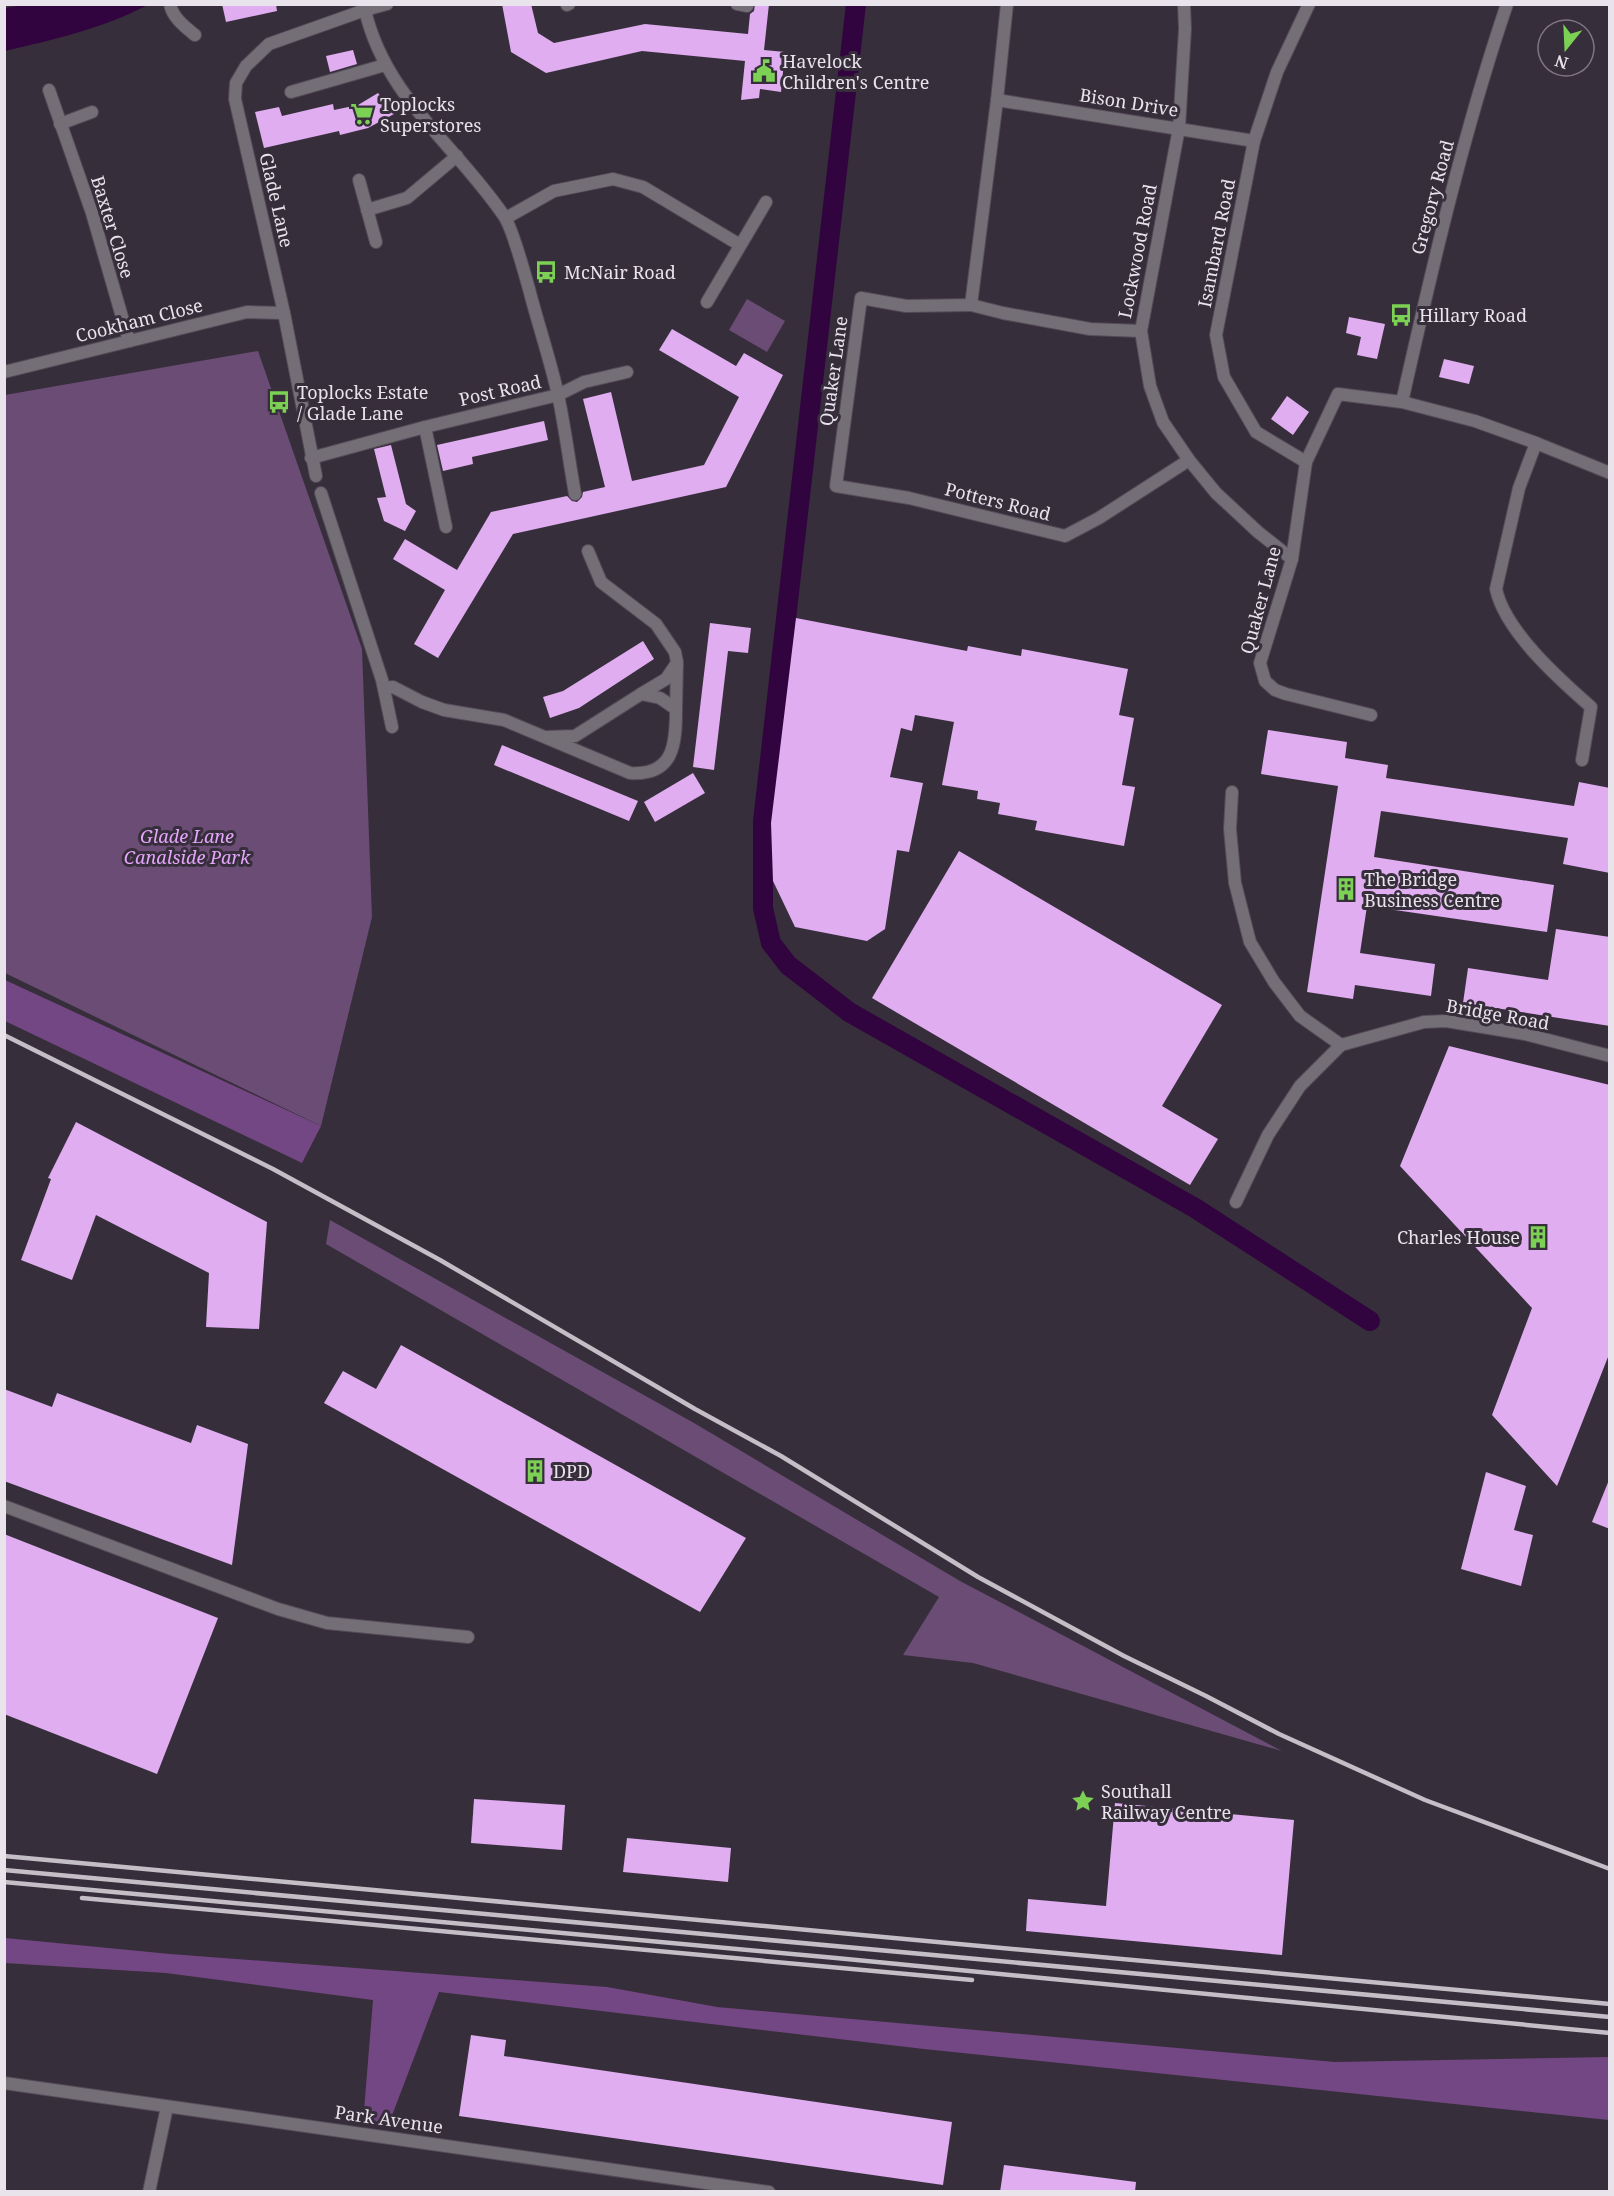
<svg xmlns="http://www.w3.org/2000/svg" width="1614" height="2196" viewBox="0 0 1614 2196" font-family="'Noto Serif',serif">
	<rect width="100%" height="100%" fill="#372e3b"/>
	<g fill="#6a4c75">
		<polygon points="747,299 785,321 767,352 729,330"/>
		<polygon points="258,351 362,649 372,917 321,1126 5,973 5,395"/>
		<polygon points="330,1220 694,1423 960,1581 1282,1751 973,1663 903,1655 939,1597 326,1244"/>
	</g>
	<g fill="#734783">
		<polygon points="5,980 321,1126 302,1163 5,1021"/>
		<polygon points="5,1938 170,1954 607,1987 717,2007 1335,2062 1609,2057 1609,2120 924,2049 439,1992 388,2126 363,2123 373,2000 166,1973 5,1963"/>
	</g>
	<path fill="#32043f" d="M23,5V4L148,5C100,29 57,39 5,51V8Z"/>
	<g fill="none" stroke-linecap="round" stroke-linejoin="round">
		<polyline stroke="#32043f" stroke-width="20" points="856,4 763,821 763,908 771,943 788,965 849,1012 1195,1208 1370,1321"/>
	</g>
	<g fill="#dfadf0">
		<polygon points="222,4 276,4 277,11 226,22"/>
		<polygon points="502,4 531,4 538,33 554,43 645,24 748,34 750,14 754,11 755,4 769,4 764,50 785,52 781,92 760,89 759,98 741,100 745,61 642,51 546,73 511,52"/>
		<polygon points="353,50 357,64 330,72 326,56"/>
		<polygon points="378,93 394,114 368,128 340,135 339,131 264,148 255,112 279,107 282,116 333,104 334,110 358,105"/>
		<polygon points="1349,317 1385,324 1377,359 1357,355 1361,337 1346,333"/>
		<polygon points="672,329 736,366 744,353 783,375 726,487 513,534 438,658 414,644 445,590 393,559 405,539 457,570 491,512 567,496 572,501 577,502 582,497 583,492 605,487 583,399 611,392 632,481 704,465 739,397 659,350"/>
		<polygon points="1444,359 1474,366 1469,384 1439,377"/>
		<polygon points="1287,396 1309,412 1293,435 1271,419"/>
		<polygon points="544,421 548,440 472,457 473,464 443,471 437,445"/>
		<polygon points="391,445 406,504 416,511 405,531 384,521 377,498 386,497 374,449"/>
		<polygon points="796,618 967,651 968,646 1021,656 1022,649 1128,669 1119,715 1134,718 1122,785 1135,787 1124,846 1035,830 1037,821 998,814 1000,803 977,799 978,791 942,785 954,722 915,715 912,731 901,728 890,777 923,783 909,852 897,850 885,929 867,941 795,927 773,881 771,823"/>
		<polygon points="710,623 751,628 748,653 728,651 714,770 693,767"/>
		<polygon points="643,641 654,659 579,708 550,718 543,697 563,691"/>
		<polygon points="1268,730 1347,742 1345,758 1388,765 1386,778 1574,806 1579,782 1610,788 1610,873 1563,864 1568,838 1381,811 1374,857 1554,885 1547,932 1367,906 1360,953 1435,964 1431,996 1355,985 1353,999 1307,992 1338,786 1261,774"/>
		<polygon points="502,745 638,801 629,821 494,765"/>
		<polygon points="693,773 705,793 655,822 644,802"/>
		<polygon points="959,851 1222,1005 1162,1106 1218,1139 1190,1185 872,998"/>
		<polygon points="1556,929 1610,937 1610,1026 1463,1003 1468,968 1548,980"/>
		<polygon points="1449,1046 1610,1085 1610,1352 1557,1486 1492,1415 1532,1308 1400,1166"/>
		<polygon points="76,1122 267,1222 259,1329 206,1327 209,1273 96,1215 72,1280 21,1260 51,1179 48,1178"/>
		<polygon points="401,1345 746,1538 700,1612 324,1403 343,1371 376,1389"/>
		<polygon points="4,1389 52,1407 57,1393 191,1443 197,1425 248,1444 232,1565 4,1481"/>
		<polygon points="1486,1472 1526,1486 1514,1530 1533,1535 1521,1586 1461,1569"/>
		<polygon points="1609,1480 1610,1480 1610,1529 1592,1522"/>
		<polygon points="4,1534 218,1618 157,1774 4,1714"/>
		<polygon points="474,1799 565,1805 562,1850 471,1843"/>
		<polygon points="1115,1803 1294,1820 1282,1955 1026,1931 1028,1899 1106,1906"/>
		<polygon points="627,1838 731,1848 728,1882 623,1872"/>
		<polygon points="471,2035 506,2040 504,2056 952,2122 943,2185 459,2116"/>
		<polygon points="1004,2165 1136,2182 1135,2192 1000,2192"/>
	</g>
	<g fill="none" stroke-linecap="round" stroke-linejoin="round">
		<g stroke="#534b57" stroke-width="14">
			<path id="pedestrian" d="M170,4C172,17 185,27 195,35"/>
		</g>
		<g stroke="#534b57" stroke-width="14">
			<g id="minor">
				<polyline points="737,4 747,6"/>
				<polyline points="1007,4 997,100 971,305 1003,313 1090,329 1141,331"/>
				<polyline points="1184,4 1185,29 1179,128 1141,331 1150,386 1163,422 1189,460 1216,493 1258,532 1292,559"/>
				<polyline points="567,5 569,4"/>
				<path d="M365,10C385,97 456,145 504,216C513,229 524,272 529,289C538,324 550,359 558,395C565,427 569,461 575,494"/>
				<polyline points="49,90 92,213 129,341"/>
				<polyline points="291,92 385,65"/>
				<polyline points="997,100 1254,141"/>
				<polyline points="60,124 92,112"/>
				<polyline points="359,180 376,242"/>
				<polyline points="367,210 407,198 457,156"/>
				<polyline points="506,218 554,191 613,179 643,187 740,245"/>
				<polyline points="707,302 766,202"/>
				<polyline points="971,305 906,306 861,298 836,486 909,498 1065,536 1099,518 1189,460"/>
				<polyline points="4,372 247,312 284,313"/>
				<path d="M1402,402C1432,268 1463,134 1507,4"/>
				<polyline points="425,427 446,527"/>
				<path d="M1536,443L1519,488L1496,589C1505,631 1559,679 1591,707L1582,760"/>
				<polyline points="311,458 425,427 558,395 584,382 627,372"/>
				<polyline points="1306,462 1256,432 1224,377 1216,335 1254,141 1277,72 1309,4"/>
				<polyline points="316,476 284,313 235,99 236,83 246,66 269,44 365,10 387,4"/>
				<polyline points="321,493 382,680 392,727"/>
				<polyline points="588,551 601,582 656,624 675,652 677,662 676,709"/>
				<path d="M385,688L393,687L422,702L444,710L504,720L630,773C674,776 676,744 676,709L660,698L641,694L575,736L546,737"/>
				<polyline points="641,694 666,679 677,663"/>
				<polyline points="1371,715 1286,694 1275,690 1265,681 1260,663 1292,559 1306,462 1338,394 1402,402 1475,421 1536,443 1610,473"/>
				<polyline points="1232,792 1230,829 1235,883 1250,942 1274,982 1300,1016 1341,1045"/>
				<polyline points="1236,1202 1268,1135 1300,1086 1341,1045 1424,1022 1446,1021 1525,1034 1610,1056"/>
				<polyline points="4,1506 278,1609 327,1623 468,1637"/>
				<polyline points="149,2192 167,2107"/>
			</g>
		</g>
		<g stroke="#534b57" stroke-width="14">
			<polyline id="tertiary" points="4,2083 769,2192"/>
		</g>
		<use href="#pedestrian" stroke="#746f76" stroke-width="12"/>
		<use href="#minor" stroke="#746f76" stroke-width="12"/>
		<use href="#tertiary" stroke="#746f76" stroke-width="12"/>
		<g stroke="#c4bec7" stroke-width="4.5">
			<polyline points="4,1035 273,1169 440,1260 695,1409 781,1456 978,1577 1124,1656 1206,1696 1279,1734 1425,1800 1610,1869"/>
			<polyline points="4,1856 1610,2004"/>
			<polyline points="4,1870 1610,2017"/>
			<polyline points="4,1882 836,1958 1610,2033"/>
			<polyline points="82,1898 972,1980"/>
		</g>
	</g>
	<defs>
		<g id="civic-bare" transform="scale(1.8)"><path d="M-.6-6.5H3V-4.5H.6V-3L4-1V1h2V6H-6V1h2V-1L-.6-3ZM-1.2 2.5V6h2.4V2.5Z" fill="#7cd155" stroke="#372e3b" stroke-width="2.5" paint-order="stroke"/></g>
		<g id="supermarket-bare" transform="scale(1.8)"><path d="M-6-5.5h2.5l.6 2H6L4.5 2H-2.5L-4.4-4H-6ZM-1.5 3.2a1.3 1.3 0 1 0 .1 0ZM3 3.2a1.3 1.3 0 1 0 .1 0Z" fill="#7cd155" stroke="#372e3b" stroke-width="2.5" paint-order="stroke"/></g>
		<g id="bus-bare" transform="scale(1.8)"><path d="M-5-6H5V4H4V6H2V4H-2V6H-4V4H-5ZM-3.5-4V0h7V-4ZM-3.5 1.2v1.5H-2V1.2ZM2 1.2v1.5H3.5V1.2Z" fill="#7cd155" stroke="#372e3b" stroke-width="2.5" paint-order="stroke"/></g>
		<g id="building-bare" transform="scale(1.8)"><path d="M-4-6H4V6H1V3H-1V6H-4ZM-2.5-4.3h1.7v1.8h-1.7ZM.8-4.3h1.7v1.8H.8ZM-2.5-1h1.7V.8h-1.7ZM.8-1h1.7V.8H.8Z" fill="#7cd155" stroke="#372e3b" stroke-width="2.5" paint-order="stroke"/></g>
		<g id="sight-bare" transform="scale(1.8)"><path d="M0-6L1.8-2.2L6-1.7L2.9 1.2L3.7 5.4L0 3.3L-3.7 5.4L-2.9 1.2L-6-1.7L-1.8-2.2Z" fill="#7cd155" stroke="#372e3b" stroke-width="2.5" paint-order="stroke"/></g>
	</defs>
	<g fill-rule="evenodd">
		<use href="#civic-bare" x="764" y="71"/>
		<use href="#supermarket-bare" x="362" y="114"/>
		<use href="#bus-bare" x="546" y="272"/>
		<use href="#bus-bare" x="1401" y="315"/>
		<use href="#bus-bare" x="279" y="402"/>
		<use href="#building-bare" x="1346" y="889"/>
		<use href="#building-bare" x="1538" y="1237"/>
		<use href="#building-bare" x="535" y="1471"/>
		<use href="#sight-bare" x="1083" y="1801"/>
	</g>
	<g text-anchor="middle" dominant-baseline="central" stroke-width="6" stroke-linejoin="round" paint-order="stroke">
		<g font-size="18" fill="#e9e3eb" stroke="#372e3b" text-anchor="start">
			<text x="782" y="61">Havelock<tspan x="782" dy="21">Children's Centre</tspan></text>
			<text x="380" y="104">Toplocks<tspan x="380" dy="21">Superstores</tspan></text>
			<text x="564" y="272">McNair Road</text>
			<text x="1419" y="315">Hillary Road</text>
			<text x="297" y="392">Toplocks Estate<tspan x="297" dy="21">/ Glade Lane</tspan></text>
			<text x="1364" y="879">The Bridge<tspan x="1364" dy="21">Business Centre</tspan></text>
			<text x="1520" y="1237" text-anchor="end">Charles House</text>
			<text x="553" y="1471">DPD</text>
			<text x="1101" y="1791">Southall<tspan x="1101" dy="21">Railway Centre</tspan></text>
		</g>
		<g font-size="18" fill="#e9e3eb" stroke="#372e3b">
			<text transform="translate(1129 102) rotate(9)">Bison Drive</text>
			<text transform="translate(1432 197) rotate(-75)">Gregory Road</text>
			<text transform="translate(277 200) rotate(77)">Glade Lane</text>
			<text transform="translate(113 227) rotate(73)">Baxter Close</text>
			<text transform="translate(1216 243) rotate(-79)">Isambard Road</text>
			<text transform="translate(1137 251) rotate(-79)">Lockwood Road</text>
			<text transform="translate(139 320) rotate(-14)">Cookham Close</text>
			<text transform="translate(833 371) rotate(-82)">Quaker Lane</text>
			<text transform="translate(500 390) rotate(-13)">Post Road</text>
			<text transform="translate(998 501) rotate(14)">Potters Road</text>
			<text transform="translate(1260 600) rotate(-75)">Quaker Lane</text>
			<text transform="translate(1498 1014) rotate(10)">Bridge Road</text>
			<text transform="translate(389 2119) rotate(8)">Park Avenue</text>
		</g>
		<g font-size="18" font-style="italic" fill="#e5a5fc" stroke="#372e3b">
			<text x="187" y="836">Glade Lane<tspan x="187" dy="21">Canalside Park</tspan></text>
		</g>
	</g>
	<rect width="1614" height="2196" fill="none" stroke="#e9e3eb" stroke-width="12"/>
	<g transform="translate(1566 48) rotate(198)"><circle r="28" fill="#372e3b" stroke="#7e7681" stroke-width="1.5"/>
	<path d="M0-4.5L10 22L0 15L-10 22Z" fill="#7cd155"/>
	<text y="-9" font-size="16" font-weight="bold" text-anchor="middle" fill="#e9e3eb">N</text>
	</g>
</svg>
